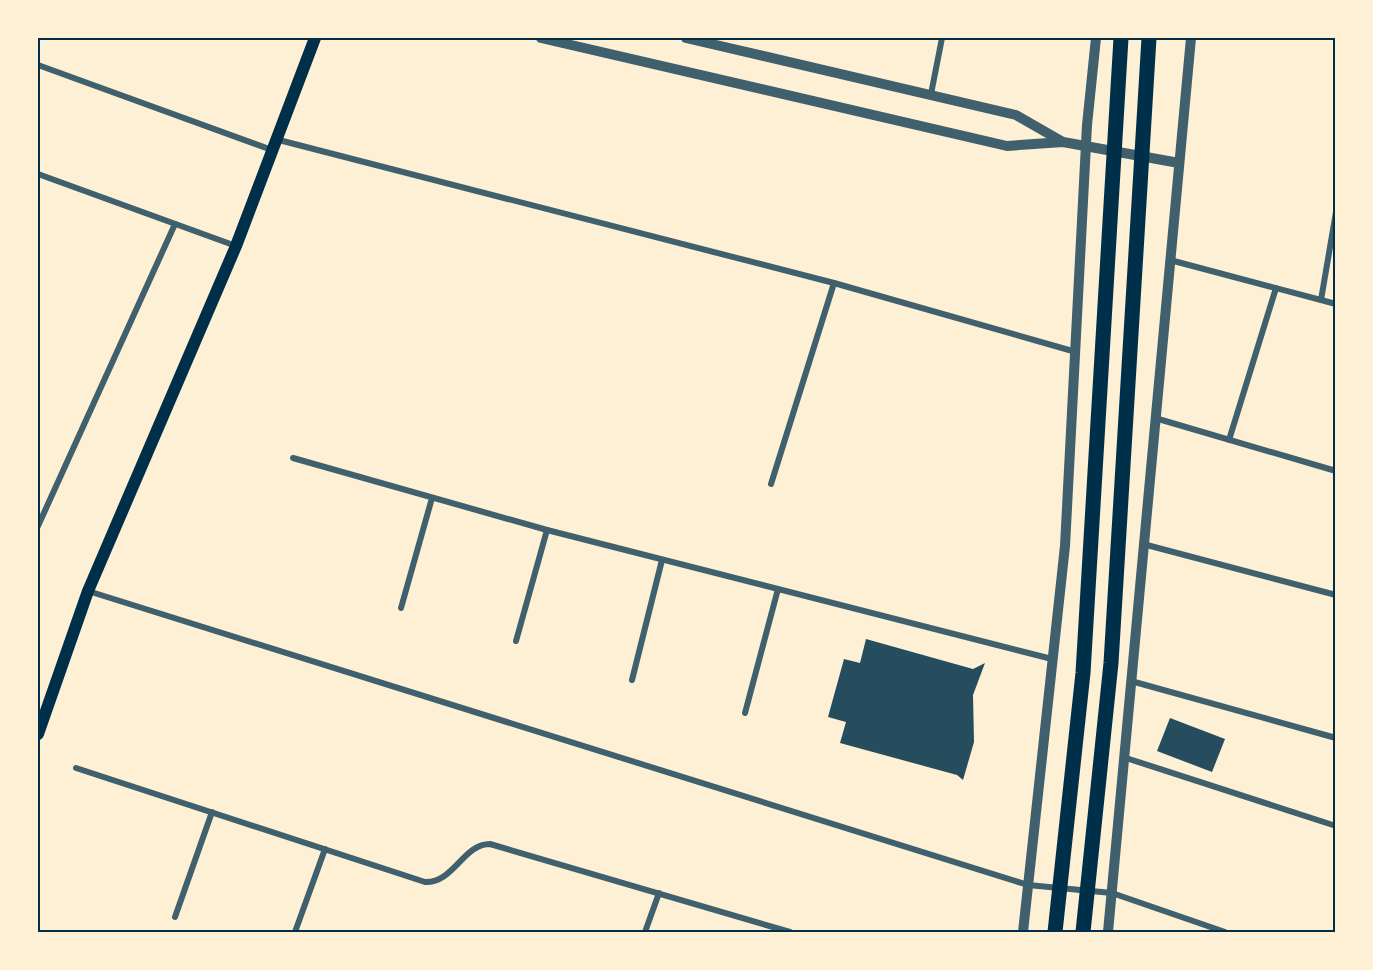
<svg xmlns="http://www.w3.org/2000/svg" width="1373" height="970" viewBox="0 0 1373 970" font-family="Rubik,sans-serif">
	<rect width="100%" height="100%" fill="#fdf0d5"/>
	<g fill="#264d5e">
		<polygon points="866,639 973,669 985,663 973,695 974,742 963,780 957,775 840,743 846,722 828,717 844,659 860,663"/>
		<polygon points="1170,718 1225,739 1212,772 1157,751"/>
	</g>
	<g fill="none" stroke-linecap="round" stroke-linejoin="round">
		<g stroke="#3f606c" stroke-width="6">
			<polyline points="38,65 272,150"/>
			<polyline points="931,94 942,38"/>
			<polyline points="275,139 834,283 1076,352"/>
			<polyline points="38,174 236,246"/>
			<polyline points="1170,260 1336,304"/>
			<polyline points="1321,300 1336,212"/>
			<polyline points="1155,418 1336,471"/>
			<polyline points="1229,440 1276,288"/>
			<polyline points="293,458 547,530 1052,659"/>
			<polyline points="771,484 834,283"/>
			<polyline points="38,526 175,224"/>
			<polyline points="1143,544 1336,595"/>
			<polyline points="88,591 1028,885 1112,893 1225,932"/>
			<polyline points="401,608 432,498"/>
			<polyline points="516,641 547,530"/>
			<polyline points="632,680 662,560"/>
			<polyline points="1131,681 1336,738"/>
			<polyline points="745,713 778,589"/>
			<polyline points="1123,757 1336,826"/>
			<path d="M76,768L425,882C454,883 463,844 490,844L790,932"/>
			<polyline points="175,917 212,812"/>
			<polyline points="295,932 325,849"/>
			<polyline points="645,932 659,893"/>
		</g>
		<g stroke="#3f606c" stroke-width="10">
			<polyline points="541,38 1007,146 1063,142 1179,163"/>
			<polyline points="686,38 1016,115 1063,142"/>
			<polyline points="1023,932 1065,546 1087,125 1096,38"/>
			<polyline points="1108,932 1191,38"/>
		</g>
		<polyline stroke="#003049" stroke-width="12" points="38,734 88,591 236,246 315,38"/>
		<g stroke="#003049" stroke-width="15">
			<polyline points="1055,932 1083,673 1121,38"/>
			<polyline points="1083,932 1111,663 1149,38"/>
		</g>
	</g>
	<rect width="1373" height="970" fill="none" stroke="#fdf0d5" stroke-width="78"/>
	<rect x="39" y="39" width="1295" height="892" fill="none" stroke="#003049" stroke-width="2"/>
</svg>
